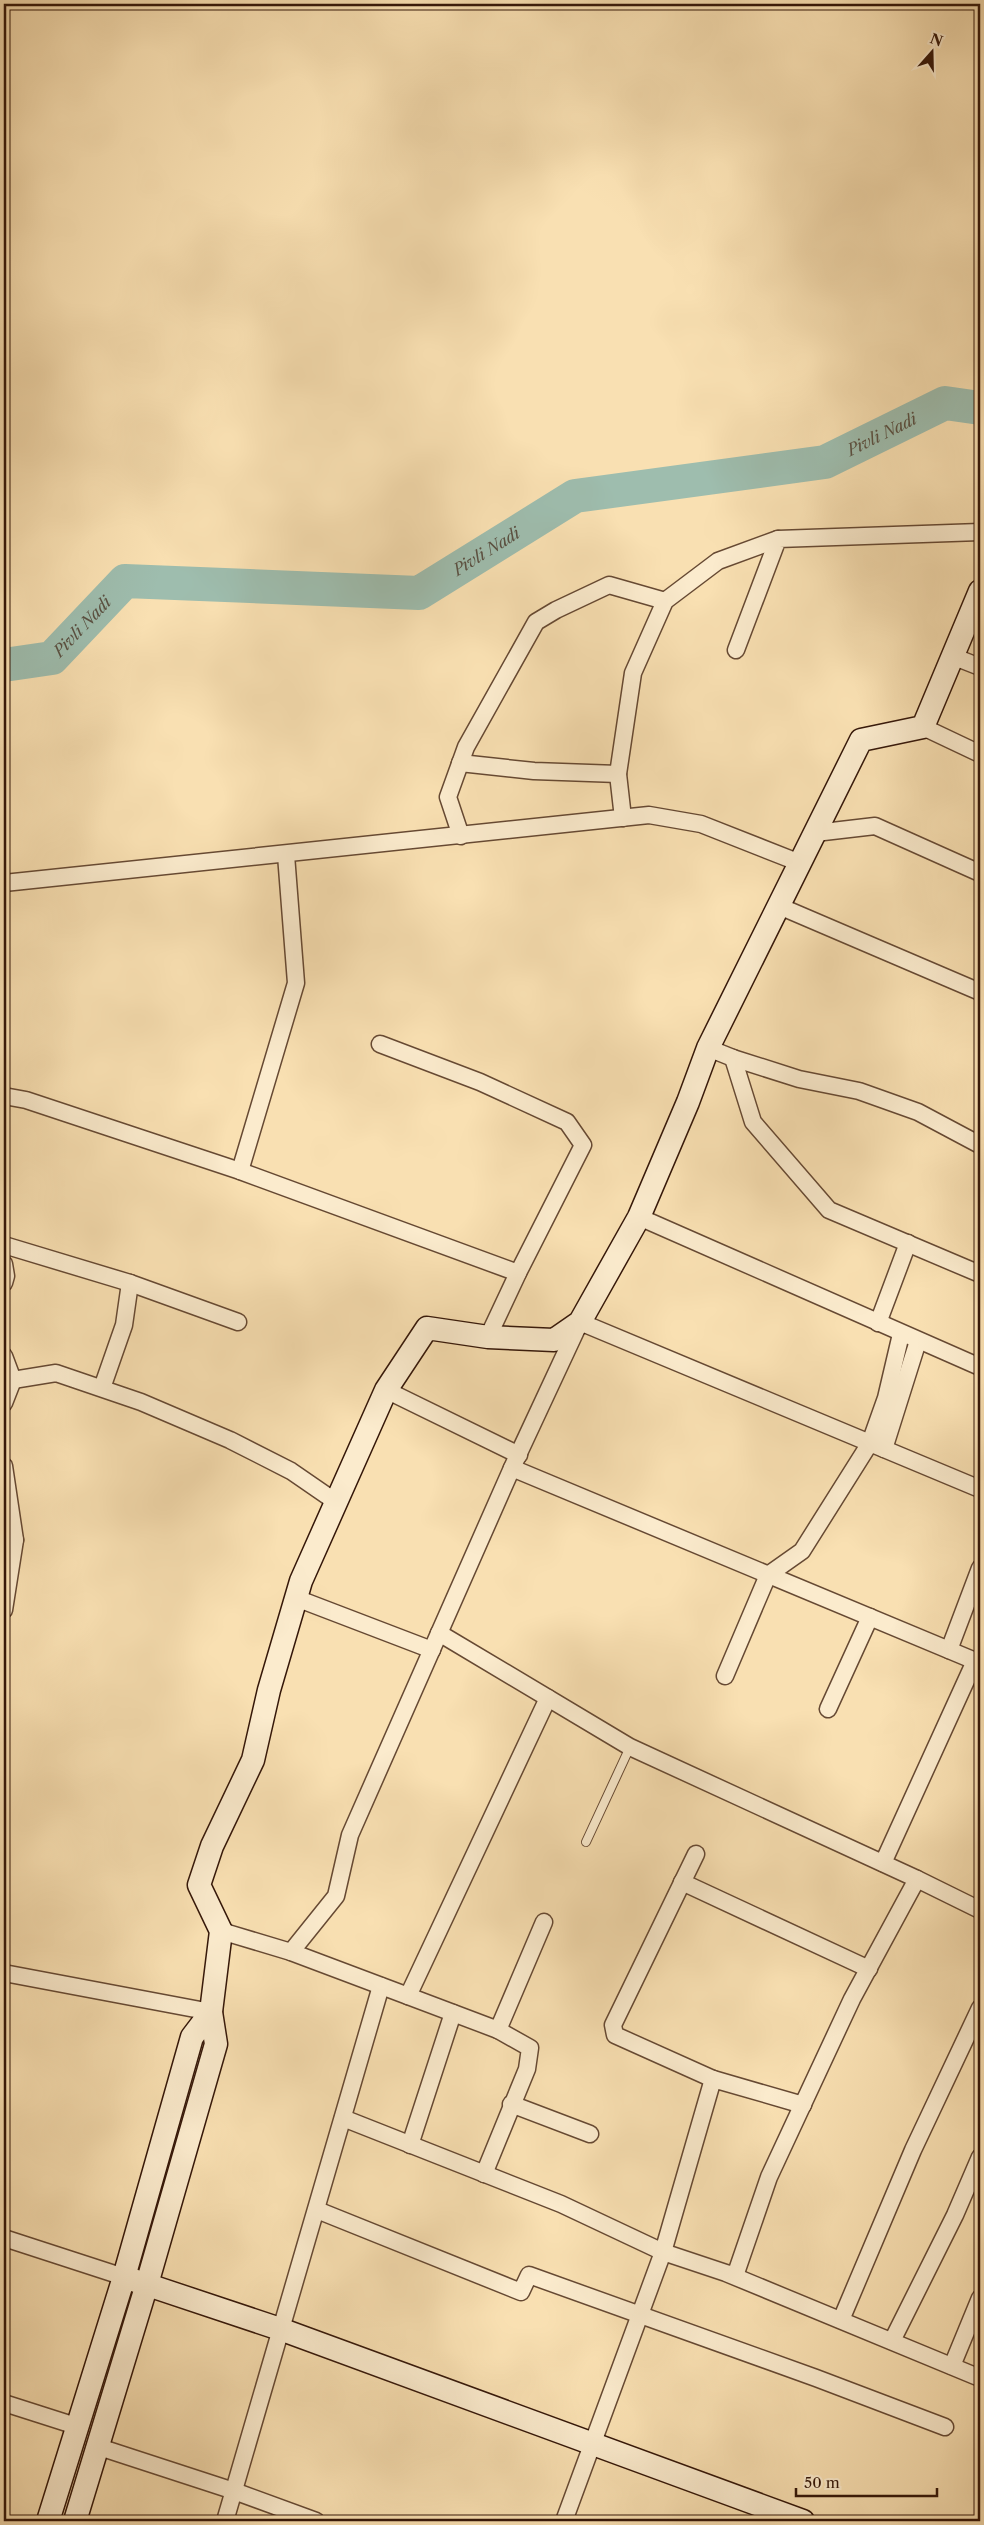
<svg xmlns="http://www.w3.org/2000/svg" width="984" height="2525" viewBox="0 0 984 2525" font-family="'Libre Caslon Text',serif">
	<rect width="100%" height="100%" fill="#f9e0b2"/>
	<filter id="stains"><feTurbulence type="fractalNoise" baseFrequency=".004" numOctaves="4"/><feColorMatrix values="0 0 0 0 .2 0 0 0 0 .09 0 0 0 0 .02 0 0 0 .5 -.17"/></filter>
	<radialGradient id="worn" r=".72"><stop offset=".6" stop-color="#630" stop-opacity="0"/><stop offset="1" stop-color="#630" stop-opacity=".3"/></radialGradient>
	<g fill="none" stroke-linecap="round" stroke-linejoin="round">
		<path stroke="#9ebdae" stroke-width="34" id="s1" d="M4,665L52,658L125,581L419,593L575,496L825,462L945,403L980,408"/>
		<g stroke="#664933" stroke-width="10">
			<polyline id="lane" points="586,1842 630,1747"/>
		</g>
		<g stroke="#664933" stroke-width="19">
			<g id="street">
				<polyline points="736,650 778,539 980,532"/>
				<polyline points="952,656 980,667"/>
				<polyline points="923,727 980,754"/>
				<polyline points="460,763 534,771 618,774"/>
				<polyline points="623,818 618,774 633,673 665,601 718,561 778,539"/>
				<polyline points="815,833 875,826 980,873"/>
				<polyline points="461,836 448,797 466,747 536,622 556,610 609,585 665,601"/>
				<polyline points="4,883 649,815 701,824 800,863"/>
				<polyline points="779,906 980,992"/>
				<polyline points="380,1044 480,1082 567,1122 583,1145 518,1273 488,1337"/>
				<polyline points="708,1048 733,1058 799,1079 859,1091 918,1112 980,1145"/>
				<polyline points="733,1058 753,1122 829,1210 980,1274"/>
				<polyline points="4,1096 26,1100 240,1171 518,1273"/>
				<polyline points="240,1171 296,983 286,855"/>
				<polyline points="639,1217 980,1367"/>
				<polyline points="4,1245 130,1283 238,1322"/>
				<polyline points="4,1264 6,1276 4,1283"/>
				<polyline points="878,1323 908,1243"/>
				<polyline points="4,1356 13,1380 4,1403"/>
				<polyline points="13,1380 56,1373 141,1402 230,1440 291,1471 336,1502"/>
				<polyline points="102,1388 124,1325 130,1283"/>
				<polyline points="386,1390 519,1455"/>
				<polyline points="884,1449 918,1341"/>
				<polyline points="4,1466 15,1540 4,1539"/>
				<polyline points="512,1468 980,1663"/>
				<polyline points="296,1598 432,1650"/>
				<polyline points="4,1610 15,1540"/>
				<polyline points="439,1633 630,1747 917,1879 980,1910"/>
				<polyline points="949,1650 980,1568"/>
				<polyline points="725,1676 768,1575 802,1551 870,1443 886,1398 901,1334"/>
				<polyline points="828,1709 870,1617"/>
				<polyline points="696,1854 613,2025 615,2035 713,2079"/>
				<polyline points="883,1863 975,1661"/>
				<polyline points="682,1882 869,1969"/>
				<polyline points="221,1931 291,1952 336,1896 350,1835 512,1468 580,1322 980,1489"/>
				<polyline points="291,1952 408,1996 548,1698"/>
				<polyline points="4,1973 211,2012"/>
				<polyline points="408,1996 498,2030 544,1922"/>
				<polyline points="511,2104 590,2134"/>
				<polyline points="343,2118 561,2204 663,2252 713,2079 803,2105"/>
				<polyline points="410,2145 453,2013"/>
				<polyline points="484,2174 527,2069 530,2048 498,2030"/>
				<polyline points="317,2210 521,2292 529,2275 816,2378 945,2427"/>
				<polyline points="4,2238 124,2277"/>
				<polyline points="735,2276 769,2177 852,1999 917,1879"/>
				<polyline points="841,2320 913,2150 980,2008"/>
				<polyline points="892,2341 955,2215 980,2157"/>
				<polyline points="952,2366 980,2298"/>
				<polyline points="4,2403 76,2426"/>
				<polyline points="96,2446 234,2491 316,2521"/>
				<polyline points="225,2521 381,1986"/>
				<polyline points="564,2521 663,2252 726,2273 980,2378"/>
			</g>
		</g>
		<g stroke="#351709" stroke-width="25">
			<g id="secondary">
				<polyline points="124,2277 280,2329 803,2521"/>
				<polyline points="48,2521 124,2277 192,2037 211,2012"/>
				<polyline points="75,2521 147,2284 216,2044 211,2012 221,1931 199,1885 212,1846 253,1760 269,1690 301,1581 386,1390 427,1328 488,1337 554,1340 580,1322 639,1217 688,1102 708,1048 861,740 923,727 980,591"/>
			</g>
		</g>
		<use href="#lane" stroke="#fbebcd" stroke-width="8"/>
		<use href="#street" stroke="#fbebcd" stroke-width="16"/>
		<use href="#secondary" stroke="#fbebcd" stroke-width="22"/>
	</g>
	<g text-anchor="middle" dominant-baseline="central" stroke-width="4" stroke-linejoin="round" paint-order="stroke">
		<g font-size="16" font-style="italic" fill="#5a5143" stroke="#fbebcd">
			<text stroke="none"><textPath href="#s1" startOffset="948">Pivli Nadi</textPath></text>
			<text stroke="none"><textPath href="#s1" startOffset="528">Pivli Nadi</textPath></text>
			<text stroke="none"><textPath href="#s1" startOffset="92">Pivli Nadi</textPath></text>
		</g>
	</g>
	<rect width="984" height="2525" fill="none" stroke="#f9e0b2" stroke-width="20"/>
	<rect x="5" y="5" width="974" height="2515" fill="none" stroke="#351709" stroke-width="2.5"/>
	<rect x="10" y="10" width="964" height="2505" fill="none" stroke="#351709"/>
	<g transform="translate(932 52) rotate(20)" stroke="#fbebcd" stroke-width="4" paint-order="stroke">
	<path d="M0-4L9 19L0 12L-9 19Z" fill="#351709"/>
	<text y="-8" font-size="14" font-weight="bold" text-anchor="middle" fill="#351709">N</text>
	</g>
	<path d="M796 2488v8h141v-8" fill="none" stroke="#351709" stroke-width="2.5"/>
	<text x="804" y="2488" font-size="15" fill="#351709" stroke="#fbebcd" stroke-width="4" paint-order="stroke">50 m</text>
	<rect width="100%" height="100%" filter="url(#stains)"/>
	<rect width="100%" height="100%" fill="url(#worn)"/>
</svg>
